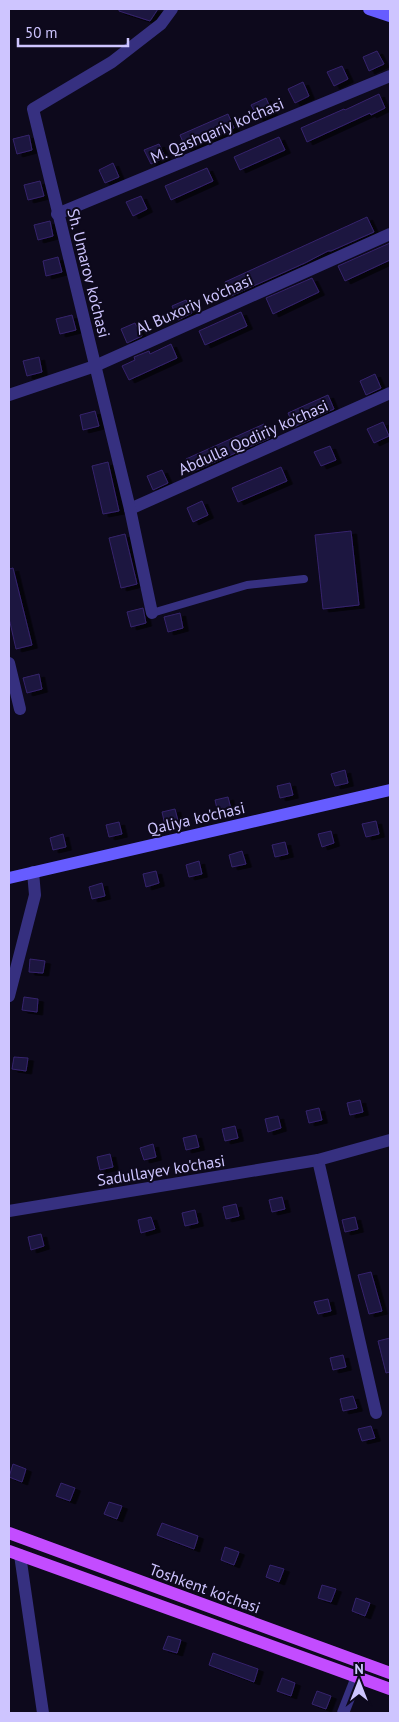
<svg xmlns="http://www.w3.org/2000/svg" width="399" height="1722" viewBox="0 0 399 1722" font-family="'PT Sans',sans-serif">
	<defs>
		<filter id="shadow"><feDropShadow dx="5.5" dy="3" stdDeviation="0" flood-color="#0009"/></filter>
	</defs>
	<rect width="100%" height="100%" fill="#0d091c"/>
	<g fill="#1e143f" stroke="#35246d" filter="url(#shadow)">
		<polygon points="119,9 158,9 150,21 119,11"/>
		<polygon points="377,51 384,64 369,71 363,57"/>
		<polygon points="342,66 348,79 334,86 327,72"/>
		<polygon points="303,82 309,96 295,103 288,89"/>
		<polygon points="379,94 385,108 371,115 370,113 307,142 301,128 344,109 345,110"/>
		<polygon points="266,98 272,112 258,118 251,105"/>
		<polygon points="228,114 234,128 186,149 180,135"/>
		<polygon points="29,135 32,150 17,154 13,139"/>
		<polygon points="279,137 285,150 240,170 234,157"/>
		<polygon points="159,144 165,157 151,164 144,150"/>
		<polygon points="113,163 119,177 105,183 99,170"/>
		<polygon points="207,168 213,181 171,200 165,186"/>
		<polygon points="40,181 44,196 28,200 24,185"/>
		<polygon points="141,196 147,209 133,216 126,202"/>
		<polygon points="367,217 374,232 331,251 328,251 305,263 231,296 225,282"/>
		<polygon points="50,221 53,236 38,240 34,225"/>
		<polygon points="390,243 390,260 345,281 338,266"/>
		<polygon points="58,257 62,272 46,276 43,261"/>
		<polygon points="312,278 319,292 273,314 266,298"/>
		<polygon points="186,300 192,313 178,320 172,306"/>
		<polygon points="241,312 247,326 205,345 199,331"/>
		<polygon points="72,315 76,330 60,334 56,319"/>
		<polygon points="135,323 142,336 127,343 121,329"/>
		<polygon points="171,344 177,358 129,380 122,366 135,360 134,357 149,351 150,354"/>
		<polygon points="39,357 42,372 27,376 23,361"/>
		<polygon points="375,374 381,388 366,395 360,381"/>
		<polygon points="328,395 334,409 294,427 288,413"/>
		<polygon points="95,411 99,426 83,430 80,415"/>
		<polygon points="383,422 389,436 374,443 367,429"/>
		<polygon points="264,424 270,438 192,472 186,459"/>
		<polygon points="330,446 336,460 321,466 314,452"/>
		<polygon points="108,462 119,511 103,514 92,466"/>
		<polygon points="281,467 287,481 238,502 232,488"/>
		<polygon points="162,470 168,483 153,490 147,476"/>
		<polygon points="202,501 208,515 193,522 187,508"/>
		<polygon points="351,531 359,605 323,609 315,535"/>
		<polygon points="125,534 137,584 121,588 109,538"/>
		<polygon points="13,568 32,645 16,649 9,618 9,569"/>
		<polygon points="143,608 146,623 131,627 127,612"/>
		<polygon points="180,613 183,628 168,632 164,617"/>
		<polygon points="39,674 42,689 27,693 23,678"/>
		<polygon points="345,770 348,783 335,786 331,774"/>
		<polygon points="290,783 293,795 280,798 277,786"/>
		<polygon points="228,797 231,809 218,813 215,800"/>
		<polygon points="175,809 178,821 165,825 162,812"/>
		<polygon points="376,821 379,834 366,837 362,824"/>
		<polygon points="119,822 122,834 109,837 106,825"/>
		<polygon points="331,831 334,843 322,847 318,834"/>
		<polygon points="63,834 66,847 53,850 50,838"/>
		<polygon points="285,842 288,854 275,857 272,845"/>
		<polygon points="242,851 246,864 232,867 229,855"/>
		<polygon points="199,861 202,874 189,877 186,865"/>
		<polygon points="156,871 159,883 146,887 143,874"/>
		<polygon points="102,883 105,896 92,899 89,887"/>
		<polygon points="30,959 45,961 43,973 29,972"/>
		<polygon points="24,997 38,999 37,1012 22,1010"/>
		<polygon points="14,1057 28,1058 26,1071 12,1069"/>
		<polygon points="360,1100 363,1112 350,1115 347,1103"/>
		<polygon points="319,1108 322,1120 309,1123 306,1111"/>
		<polygon points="278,1116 281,1128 268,1132 265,1119"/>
		<polygon points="235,1126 238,1138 225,1141 222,1129"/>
		<polygon points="196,1135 199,1147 186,1150 183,1138"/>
		<polygon points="153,1144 156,1157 144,1160 140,1148"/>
		<polygon points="110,1154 113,1167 100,1170 97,1157"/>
		<polygon points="282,1197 285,1209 272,1212 269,1200"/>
		<polygon points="236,1204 239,1216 226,1219 223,1207"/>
		<polygon points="195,1210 198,1223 185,1226 182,1213"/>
		<polygon points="151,1217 155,1229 141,1233 138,1220"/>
		<polygon points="355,1217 358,1229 345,1232 342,1220"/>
		<polygon points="41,1234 44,1246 31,1250 28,1237"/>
		<polygon points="371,1272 382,1311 369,1314 358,1275"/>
		<polygon points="328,1299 331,1311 318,1314 314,1302"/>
		<polygon points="390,1338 390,1372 386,1373 378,1341"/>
		<polygon points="343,1355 346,1367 333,1370 330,1358"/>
		<polygon points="353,1396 357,1408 343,1411 340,1399"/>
		<polygon points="371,1426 375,1438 362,1441 358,1429"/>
		<polygon points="13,1464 26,1469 22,1482 9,1477"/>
		<polygon points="61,1483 75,1488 70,1501 56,1496"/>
		<polygon points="109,1502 122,1506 117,1519 104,1514"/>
		<polygon points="162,1523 198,1536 194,1549 157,1535"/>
		<polygon points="225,1547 239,1552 234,1565 221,1560"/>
		<polygon points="270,1565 284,1569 279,1582 266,1577"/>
		<polygon points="322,1585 336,1589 331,1602 318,1598"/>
		<polygon points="356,1598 370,1603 365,1616 352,1611"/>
		<polygon points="168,1636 181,1640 177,1653 163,1649"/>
		<polygon points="213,1653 258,1669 254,1682 209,1665"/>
		<polygon points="282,1678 295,1683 291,1696 277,1691"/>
		<polygon points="317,1691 331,1696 326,1709 312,1704"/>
	</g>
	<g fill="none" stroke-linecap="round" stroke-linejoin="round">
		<polyline stroke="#363080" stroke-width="8" points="152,613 247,585 304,579"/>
		<g stroke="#363080" stroke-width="12">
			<polyline points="57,214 390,76"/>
			<polyline points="9,395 95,366 390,234"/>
			<polyline points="130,509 390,393"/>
			<polyline points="152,613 130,509 33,109 112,62 161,24 172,9"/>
			<polyline points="9,663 20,709"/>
			<polyline points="9,996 35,895 33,872"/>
			<polyline points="318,1160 376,1413"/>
			<polyline points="9,1211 318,1160 390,1140"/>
			<polyline points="20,1555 43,1713"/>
			<polyline points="343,1713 357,1677"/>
		</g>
		<g stroke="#665cff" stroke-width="12">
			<polyline points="369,9 390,16"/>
			<polyline points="9,878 390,790"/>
		</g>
		<g stroke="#c34cff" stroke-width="12">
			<polyline points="9,1533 390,1673"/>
			<polyline points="9,1551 390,1689"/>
		</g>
	</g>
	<g text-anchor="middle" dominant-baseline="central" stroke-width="4" stroke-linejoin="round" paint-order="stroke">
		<g font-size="16" fill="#cec5ff" stroke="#0d091c">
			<text transform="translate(217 130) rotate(-23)">M. Qashqariy ko'chasi</text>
			<text transform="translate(89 273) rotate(76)">Sh. Umarov ko'chasi</text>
			<text transform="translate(194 304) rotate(-24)">Al Buxoriy ko'chasi</text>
			<text transform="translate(253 437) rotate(-24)">Abdulla Qodiriy ko'chasi</text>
			<text transform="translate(196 818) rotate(-13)">Qaliya ko'chasi</text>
			<text transform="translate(161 1170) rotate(-9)">Sadullayev ko'chasi</text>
			<text transform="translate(205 1588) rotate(20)">Toshkent ko'chasi</text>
		</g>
	</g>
	<rect width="399" height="1722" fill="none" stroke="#cec5ff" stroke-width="20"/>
	<g transform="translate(359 1682)" stroke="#0d091c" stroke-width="4" paint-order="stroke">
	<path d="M0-4L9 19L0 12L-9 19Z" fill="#cec5ff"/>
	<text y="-8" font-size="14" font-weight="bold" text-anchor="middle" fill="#cec5ff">N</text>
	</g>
	<path d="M18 38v8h110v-8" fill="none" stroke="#cec5ff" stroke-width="2.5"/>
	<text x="25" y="38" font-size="15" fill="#cec5ff" stroke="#0d091c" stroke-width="4" paint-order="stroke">50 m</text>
</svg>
